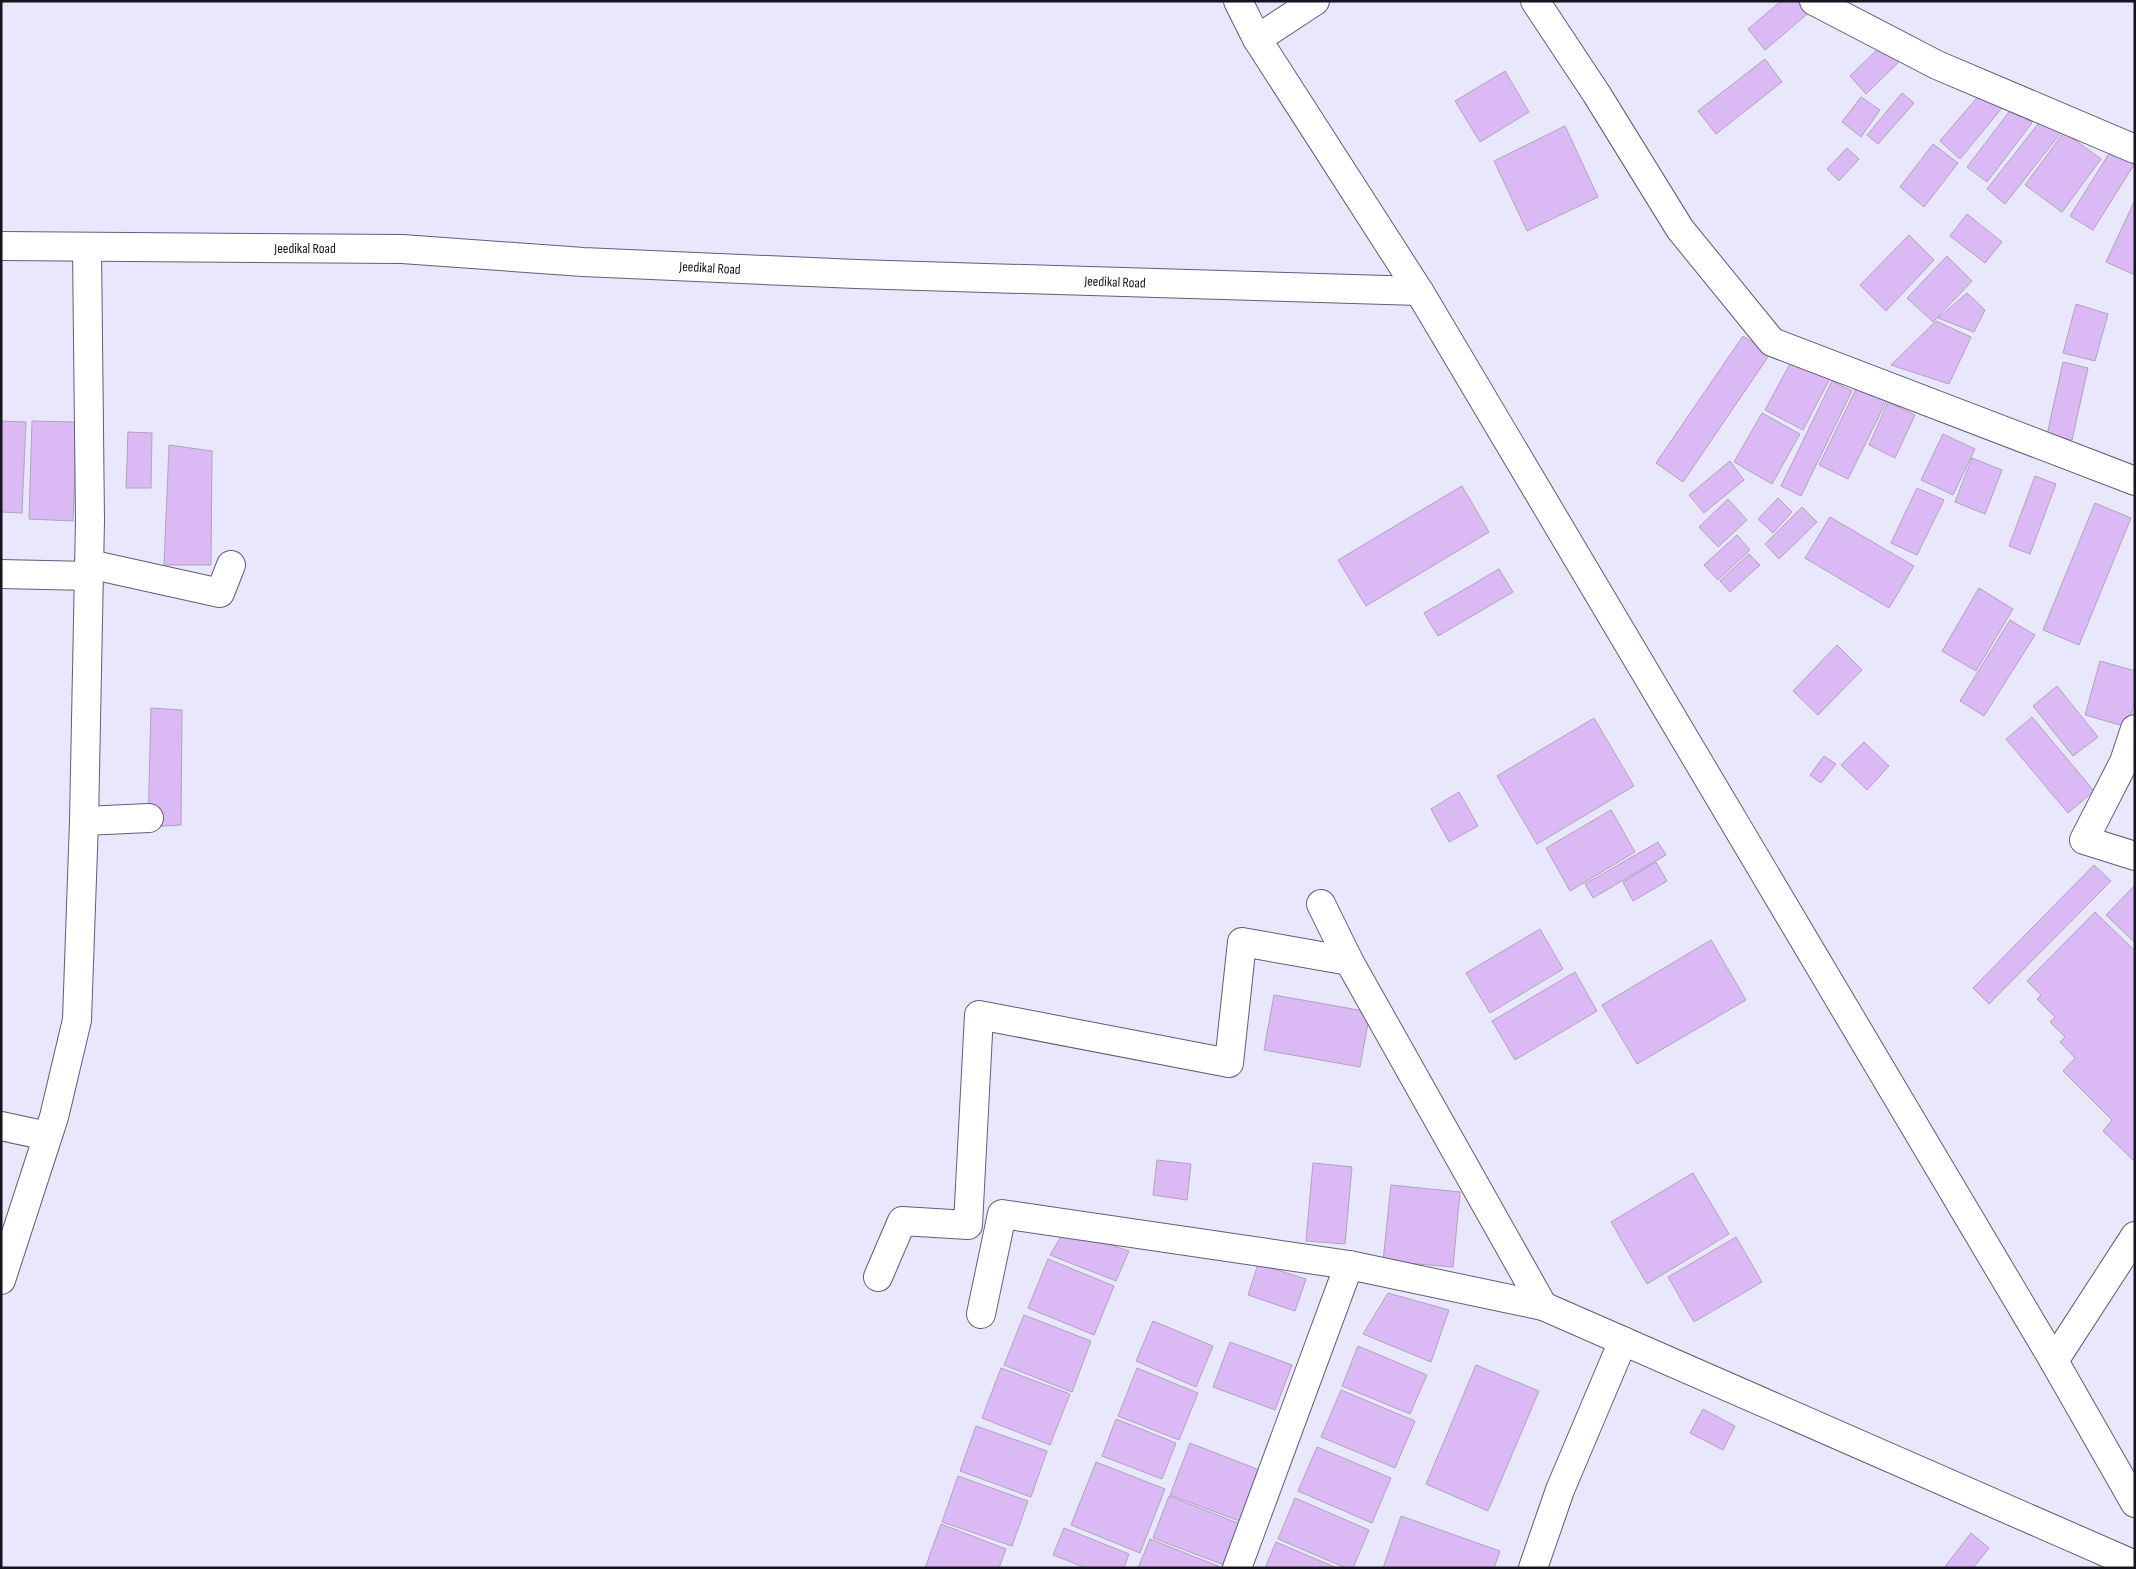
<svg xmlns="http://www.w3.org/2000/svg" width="2136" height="1569" viewBox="0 0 2136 1569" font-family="'Sofia Sans Condensed',sans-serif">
	<rect width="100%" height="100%" fill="#e9e7fb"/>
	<g fill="#dab9f5" stroke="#b2a2c0">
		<polygon points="1781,1 1804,1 1812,10 1765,50 1748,29"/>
		<polygon points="1887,40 1903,58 1866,94 1850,76"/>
		<polygon points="1765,59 1782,82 1716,134 1698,111"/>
		<polygon points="1505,71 1529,112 1480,142 1455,101"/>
		<polygon points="1987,86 2006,103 1960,159 1940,141"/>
		<polygon points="1902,93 1914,103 1878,144 1867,135"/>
		<polygon points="1861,97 1880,110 1861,137 1842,122"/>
		<polygon points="2056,101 2074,116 2005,204 1987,189"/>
		<polygon points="2012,108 2032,123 1987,182 1967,167"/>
		<polygon points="1565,126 1598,197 1527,231 1494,161"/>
		<polygon points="2064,132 2101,159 2062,212 2025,185"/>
		<polygon points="1933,144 1958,163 1924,207 1900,187"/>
		<polygon points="2113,147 2135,161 2135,163 2093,230 2070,216"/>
		<polygon points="1847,148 1859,159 1839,181 1827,169"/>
		<polygon points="2135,200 2135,275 2106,262"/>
		<polygon points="1967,214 2002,242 1985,263 1950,236"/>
		<polygon points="1909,235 1934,260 1886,311 1860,285"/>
		<polygon points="1947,256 1972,281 1933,322 1907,298"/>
		<polygon points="1967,293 1985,310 1974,332 1938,318"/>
		<polygon points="2076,304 2108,314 2095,361 2063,353"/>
		<polygon points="1936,321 1971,337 1949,384 1891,365"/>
		<polygon points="1743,336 1770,354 1683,482 1656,463"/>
		<polygon points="1799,347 1836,367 1803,430 1765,410"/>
		<polygon points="2063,362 2088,368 2072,440 2047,435"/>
		<polygon points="1832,381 1852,391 1801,496 1781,486"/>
		<polygon points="1859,383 1888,398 1848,479 1819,465"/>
		<polygon points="1888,402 1915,415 1895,458 1869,445"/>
		<polygon points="1762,413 1800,434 1772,484 1734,462"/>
		<polygon points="1,421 26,422 22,513 1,512"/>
		<polygon points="32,421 77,422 73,521 29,519"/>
		<polygon points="128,432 152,433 151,488 126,488"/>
		<polygon points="1943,434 1975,449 1953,495 1921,480"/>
		<polygon points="169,445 212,451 211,565 164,565"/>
		<polygon points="1972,458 2002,470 1985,514 1955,502"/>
		<polygon points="1730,461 1744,480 1704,513 1689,495"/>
		<polygon points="2035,476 2056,484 2030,554 2009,546"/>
		<polygon points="1462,486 1489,532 1366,606 1338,560"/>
		<polygon points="1917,488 1944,500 1917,555 1891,543"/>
		<polygon points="1778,498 1792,512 1773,533 1758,519"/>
		<polygon points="1728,499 1747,520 1718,547 1699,527"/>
		<polygon points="2095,503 2131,518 2079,645 2043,630"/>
		<polygon points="1802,507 1817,522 1779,559 1765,544"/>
		<polygon points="1830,517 1914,566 1889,608 1805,558"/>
		<polygon points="1737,535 1750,550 1718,580 1704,565"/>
		<polygon points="1749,554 1760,565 1730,592 1720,581"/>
		<polygon points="1499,569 1513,592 1438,636 1424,613"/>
		<polygon points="1979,588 2013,609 1976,671 1942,651"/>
		<polygon points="2010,620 2035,635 1984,716 1960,701"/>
		<polygon points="1837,645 1862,670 1818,715 1793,691"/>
		<polygon points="2100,661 2135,671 2135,701 2127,727 2085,715"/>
		<polygon points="2057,686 2098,737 2073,756 2033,706"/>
		<polygon points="151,708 182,710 181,825 148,827"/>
		<polygon points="2032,717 2094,791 2068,813 2006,739"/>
		<polygon points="1594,718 1634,786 1537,844 1497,776"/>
		<polygon points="1864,742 1889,766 1867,790 1841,765"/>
		<polygon points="1824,756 1836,764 1821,783 1810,775"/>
		<polygon points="1459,792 1478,826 1449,842 1431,809"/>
		<polygon points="1611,810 1635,852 1570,891 1546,848"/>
		<polygon points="1658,842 1666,855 1593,898 1585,884"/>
		<polygon points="1656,862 1667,881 1633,901 1623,882"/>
		<polygon points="2094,865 2111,881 1989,1004 1973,988"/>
		<polygon points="2135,885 2135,943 2106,915"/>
		<polygon points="2095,912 2135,951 2135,1158 2133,1160 2103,1131 2112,1120 2063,1071 2075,1058 2060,1042 2065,1037 2050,1022 2055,1017 2037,999 2041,995 2027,981"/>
		<polygon points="1540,929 1563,969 1490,1013 1466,973"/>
		<polygon points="1711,940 1746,1000 1637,1064 1602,1005"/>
		<polygon points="1575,972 1597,1011 1515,1060 1492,1021"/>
		<polygon points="1274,995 1370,1012 1360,1067 1264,1050"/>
		<polygon points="1157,1160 1191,1164 1187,1200 1153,1195"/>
		<polygon points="1313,1163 1352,1167 1345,1244 1306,1241"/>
		<polygon points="1693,1173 1729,1234 1647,1284 1611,1222"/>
		<polygon points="1391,1185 1460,1192 1453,1267 1383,1261"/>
		<polygon points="1065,1230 1129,1251 1116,1281 1050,1255"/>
		<polygon points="1736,1237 1762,1282 1694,1322 1668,1277"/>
		<polygon points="1048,1259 1114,1286 1094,1335 1028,1308"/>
		<polygon points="1258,1264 1306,1279 1295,1311 1248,1295"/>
		<polygon points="1388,1293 1449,1310 1431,1362 1363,1334"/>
		<polygon points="1024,1315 1091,1341 1072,1392 1004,1365"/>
		<polygon points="1153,1321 1213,1346 1196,1387 1136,1361"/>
		<polygon points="1230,1342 1292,1365 1275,1410 1213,1387"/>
		<polygon points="1358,1346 1427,1375 1410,1414 1342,1386"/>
		<polygon points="1476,1365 1539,1391 1488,1511 1426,1484"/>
		<polygon points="1001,1368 1070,1394 1050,1445 982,1418"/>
		<polygon points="1137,1368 1198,1393 1179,1440 1118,1416"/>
		<polygon points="1341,1390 1415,1421 1395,1468 1321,1437"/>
		<polygon points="1703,1409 1735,1426 1723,1450 1690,1433"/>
		<polygon points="1116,1419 1176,1443 1162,1479 1102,1456"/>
		<polygon points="976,1426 1047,1451 1031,1497 960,1471"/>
		<polygon points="1190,1443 1262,1471 1242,1522 1170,1495"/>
		<polygon points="1317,1447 1391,1478 1372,1523 1298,1491"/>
		<polygon points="1096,1462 1165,1489 1140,1553 1071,1525"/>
		<polygon points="958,1476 1028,1501 1012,1546 942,1522"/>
		<polygon points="1169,1496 1240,1524 1224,1565 1153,1538"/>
		<polygon points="1295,1498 1369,1530 1353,1568 1346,1568 1278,1539"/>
		<polygon points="1401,1516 1500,1551 1494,1568 1383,1568"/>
		<polygon points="941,1524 1006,1549 999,1568 925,1568"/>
		<polygon points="1064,1528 1129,1554 1124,1568 1086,1568 1053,1555"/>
		<polygon points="1971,1533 1989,1548 1973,1568 1944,1568"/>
		<polygon points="1150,1539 1223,1568 1138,1568"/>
		<polygon points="1276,1542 1337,1568 1265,1568"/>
	</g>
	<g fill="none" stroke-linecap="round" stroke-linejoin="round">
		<g stroke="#615d7a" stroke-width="30">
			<g id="minor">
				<polyline points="1535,1 1596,93 1680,229 1772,342 2135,481"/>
				<polyline points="1814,1 1937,65 2135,149"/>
				<polyline points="1257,39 1315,1"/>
				<polyline points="1,246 402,249 583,262 856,274 1419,291"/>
				<polyline points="89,564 220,593 231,565"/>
				<polyline points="1,574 89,576"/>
				<polyline points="2135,729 2124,762 2084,840 2135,856"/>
				<polyline points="84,821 149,818"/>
				<polyline points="1321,904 1349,961 1543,1306"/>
				<polyline points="1,1126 47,1136"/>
				<polyline points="878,1277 902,1221 968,1225 979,1015 1229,1063 1242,942 1349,961"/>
				<polyline points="1,1280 54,1117 77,1020 84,821 90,520 87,248"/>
				<polyline points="981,1314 1002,1214 1349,1265 1543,1306 2135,1565"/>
				<polyline points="2054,1361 2135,1236"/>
				<polyline points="1237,1568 1349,1265"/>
				<polyline points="1533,1568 1560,1490 1623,1341"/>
			</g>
		</g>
		<g stroke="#615d7a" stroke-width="30">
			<polyline id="major" points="1238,1 1257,39 1419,291 2054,1361 2135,1503"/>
		</g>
		<use href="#minor" stroke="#fff" stroke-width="28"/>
		<use href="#major" stroke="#fff" stroke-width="28"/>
	</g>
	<g text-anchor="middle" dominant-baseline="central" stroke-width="4.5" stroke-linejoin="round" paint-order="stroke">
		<g font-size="14" fill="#15141f" stroke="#fff">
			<text x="305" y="248">Jeedikal Road</text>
			<text transform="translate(710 268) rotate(3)">Jeedikal Road</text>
			<text transform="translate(1115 282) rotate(2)">Jeedikal Road</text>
		</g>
	</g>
	<rect width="2136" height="1569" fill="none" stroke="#15141f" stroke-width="5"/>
</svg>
